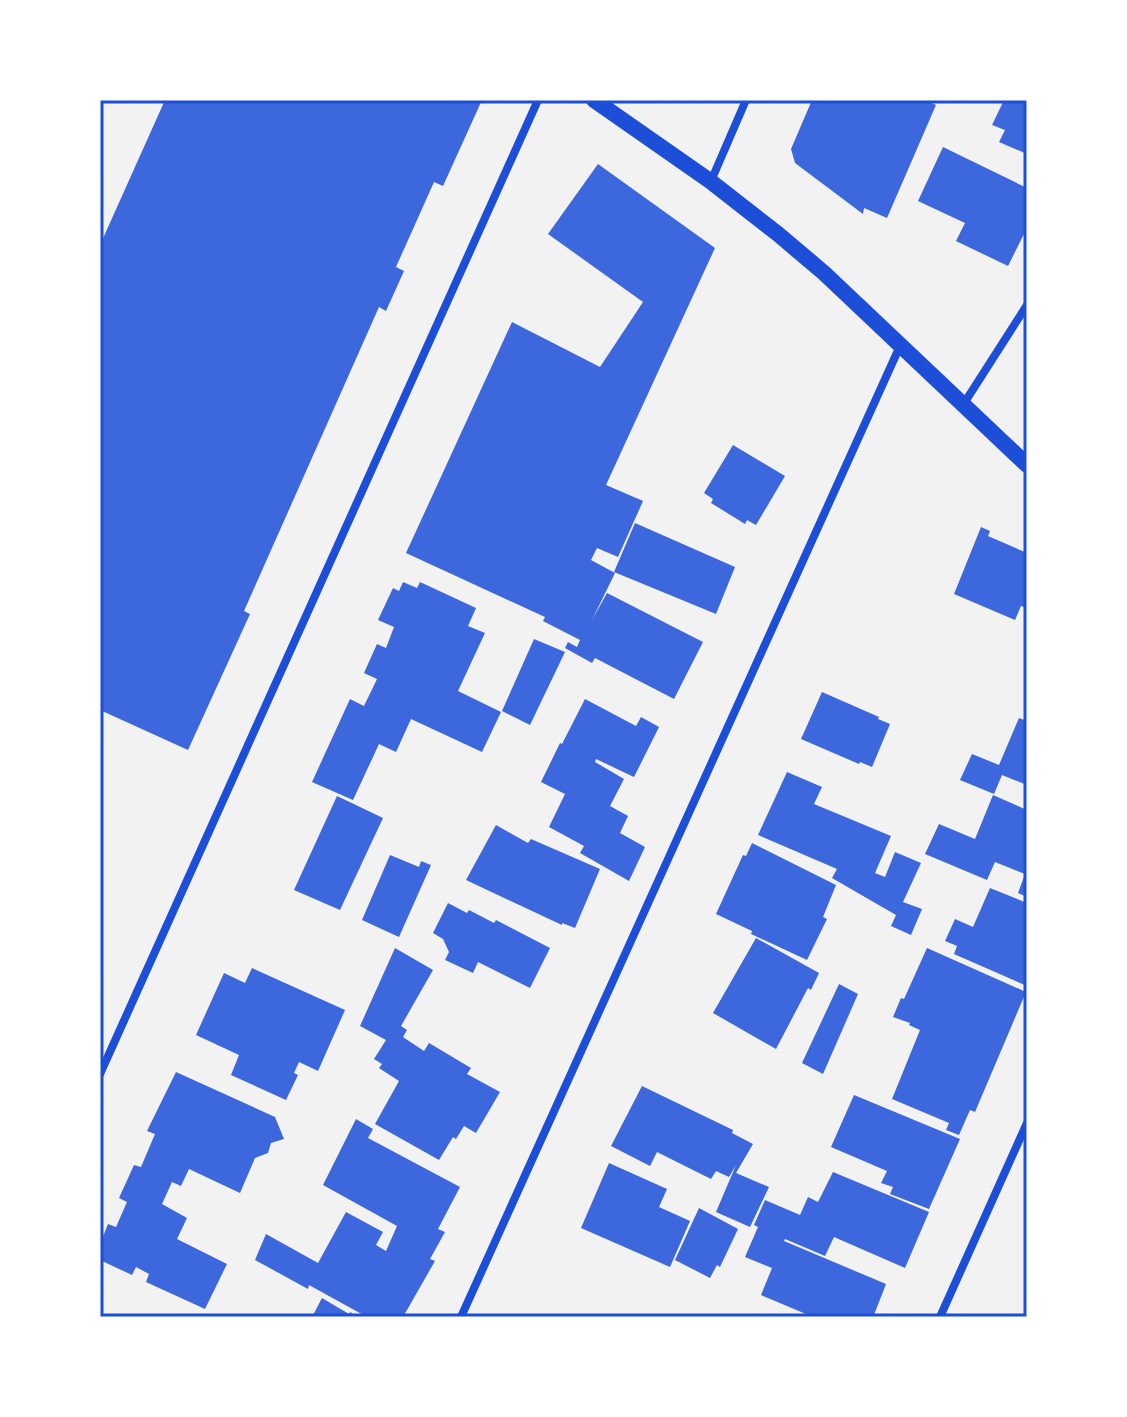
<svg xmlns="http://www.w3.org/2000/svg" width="1127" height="1417" viewBox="0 0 1127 1417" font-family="'IBM Plex Serif',serif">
	<rect width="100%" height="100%" fill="#f2f2f2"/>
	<g fill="#3d67dc">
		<polygon points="165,100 482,100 443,186 434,182 396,267 404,271 386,311 379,307 244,611 250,614 188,750 100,710 100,245"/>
		<polygon points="812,100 925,100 936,105 887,218 864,208 863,214 795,163 791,149"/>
		<polygon points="1004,100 1027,100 1027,154 999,142 1005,130 992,125"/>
		<polygon points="943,147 1027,188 1027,228 1008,266 956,241 965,223 918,201"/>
		<polygon points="598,164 715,248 606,485 643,501 618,557 597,548 591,560 615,573 592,620 607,593 703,642 674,699 595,658 592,663 565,648 568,642 577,647 580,640 543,621 545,617 406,553 512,322 600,367 643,302 548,234"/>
		<polygon points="733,445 785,476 756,525 747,520 745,524 711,503 713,499 704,493"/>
		<polygon points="635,523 735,567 716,614 614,572"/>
		<polygon points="981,527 990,531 988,536 1027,553 1027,600 1024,607 1021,606 1015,620 954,594"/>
		<polygon points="403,582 417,588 420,582 476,608 468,626 485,633 458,691 501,712 482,752 411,719 396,752 379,744 353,800 312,782 350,699 364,706 377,679 364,673 377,644 386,648 394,627 378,620 393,588 399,591"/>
		<polygon points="534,639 565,652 530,725 502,711"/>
		<polygon points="822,692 879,717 878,719 890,724 872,767 860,762 859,764 801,739"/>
		<polygon points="585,699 636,726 641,717 659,727 634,777 596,759 595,762 624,779 610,806 628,816 620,833 645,847 629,881 580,853 584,846 549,827 565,794 541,782 560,743 562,744"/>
		<polygon points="1019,718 1027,721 1027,785 1002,775 994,794 960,780 972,754 999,765"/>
		<polygon points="787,772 822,787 814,804 891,836 875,873 885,877 895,852 921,863 903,902 922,909 911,935 891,926 896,915 832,878 837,869 758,835"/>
		<polygon points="993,795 1027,810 1027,897 1018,893 1025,874 995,862 987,880 925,854 939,824 975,839"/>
		<polygon points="337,796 383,818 340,910 294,890"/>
		<polygon points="496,825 528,843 531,839 600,869 575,928 562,923 562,925 466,880"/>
		<polygon points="752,843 836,885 823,917 827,919 807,960 751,934 752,931 716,914 743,855 746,856"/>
		<polygon points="390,855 419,867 421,861 431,865 399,937 362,920"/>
		<polygon points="990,888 1027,903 1027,986 954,954 957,946 945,941 955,919 973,927"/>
		<polygon points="448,903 467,913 469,910 494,923 496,920 550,948 530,988 478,962 473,973 445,960 449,952 443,939 433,933"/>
		<polygon points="756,938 819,973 811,990 808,988 776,1049 713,1013"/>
		<polygon points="395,948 433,970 401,1026 407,1030 403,1037 424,1051 429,1043 471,1068 467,1074 500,1092 476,1133 464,1126 456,1139 453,1137 439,1160 375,1124 399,1081 379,1068 382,1064 374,1059 386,1040 360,1026"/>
		<polygon points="927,948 1026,992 975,1112 970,1110 959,1135 946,1130 949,1123 892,1099 920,1030 909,1025 910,1023 893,1017 901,998 904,999"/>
		<polygon points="252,968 345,1010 318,1071 299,1062 294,1073 298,1075 286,1100 231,1075 239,1055 196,1035 224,973 245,983"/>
		<polygon points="839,984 858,994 823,1074 802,1063"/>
		<polygon points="176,1072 275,1117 284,1139 271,1143 268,1153 255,1158 240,1193 189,1169 181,1186 172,1182 162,1204 187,1218 177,1239 227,1264 205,1309 146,1282 149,1274 136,1267 132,1275 100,1260 100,1244 108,1224 116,1227 127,1202 119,1198 134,1165 141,1167 155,1134 147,1131"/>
		<polygon points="642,1086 733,1130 732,1133 753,1144 736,1173 769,1187 750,1227 716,1212 736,1165 729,1177 716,1171 711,1179 657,1152 650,1166 611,1146"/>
		<polygon points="854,1095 960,1139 929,1209 890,1194 893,1187 881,1183 887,1171 831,1147"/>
		<polygon points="356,1119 373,1129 368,1138 460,1187 438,1229 445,1232 430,1259 435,1261 403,1317 367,1317 309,1285 308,1289 255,1260 266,1234 318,1263 346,1212 383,1232 376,1245 386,1251 397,1226 323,1185"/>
		<polygon points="609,1163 667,1189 659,1207 690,1221 670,1267 581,1228"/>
		<polygon points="833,1172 929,1212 905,1268 834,1237 825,1256 785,1239 784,1241 886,1284 874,1315 879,1317 813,1317 761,1295 772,1268 745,1257 758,1227 754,1225 765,1200 800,1215 808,1197 818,1202"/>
		<polygon points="699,1208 738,1229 720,1267 717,1265 710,1278 675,1260"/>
		<polygon points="322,1298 349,1314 350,1312 358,1317 312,1317"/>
	</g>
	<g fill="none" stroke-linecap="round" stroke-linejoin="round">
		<g stroke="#1d4ed8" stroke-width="8">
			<polyline points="711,181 746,100"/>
			<polyline points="963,405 1027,305"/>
			<polyline points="100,1074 538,100"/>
			<polyline points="461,1317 900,346"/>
			<polyline points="940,1317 1027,1123"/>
		</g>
		<polyline stroke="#1d4ed8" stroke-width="16" points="594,100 710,181 778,234 824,273 1027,465"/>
	</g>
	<rect width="1127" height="1417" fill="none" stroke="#ffffff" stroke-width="204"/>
	<rect x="102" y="102" width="923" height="1213" fill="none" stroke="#1d4ed8" stroke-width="3"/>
</svg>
